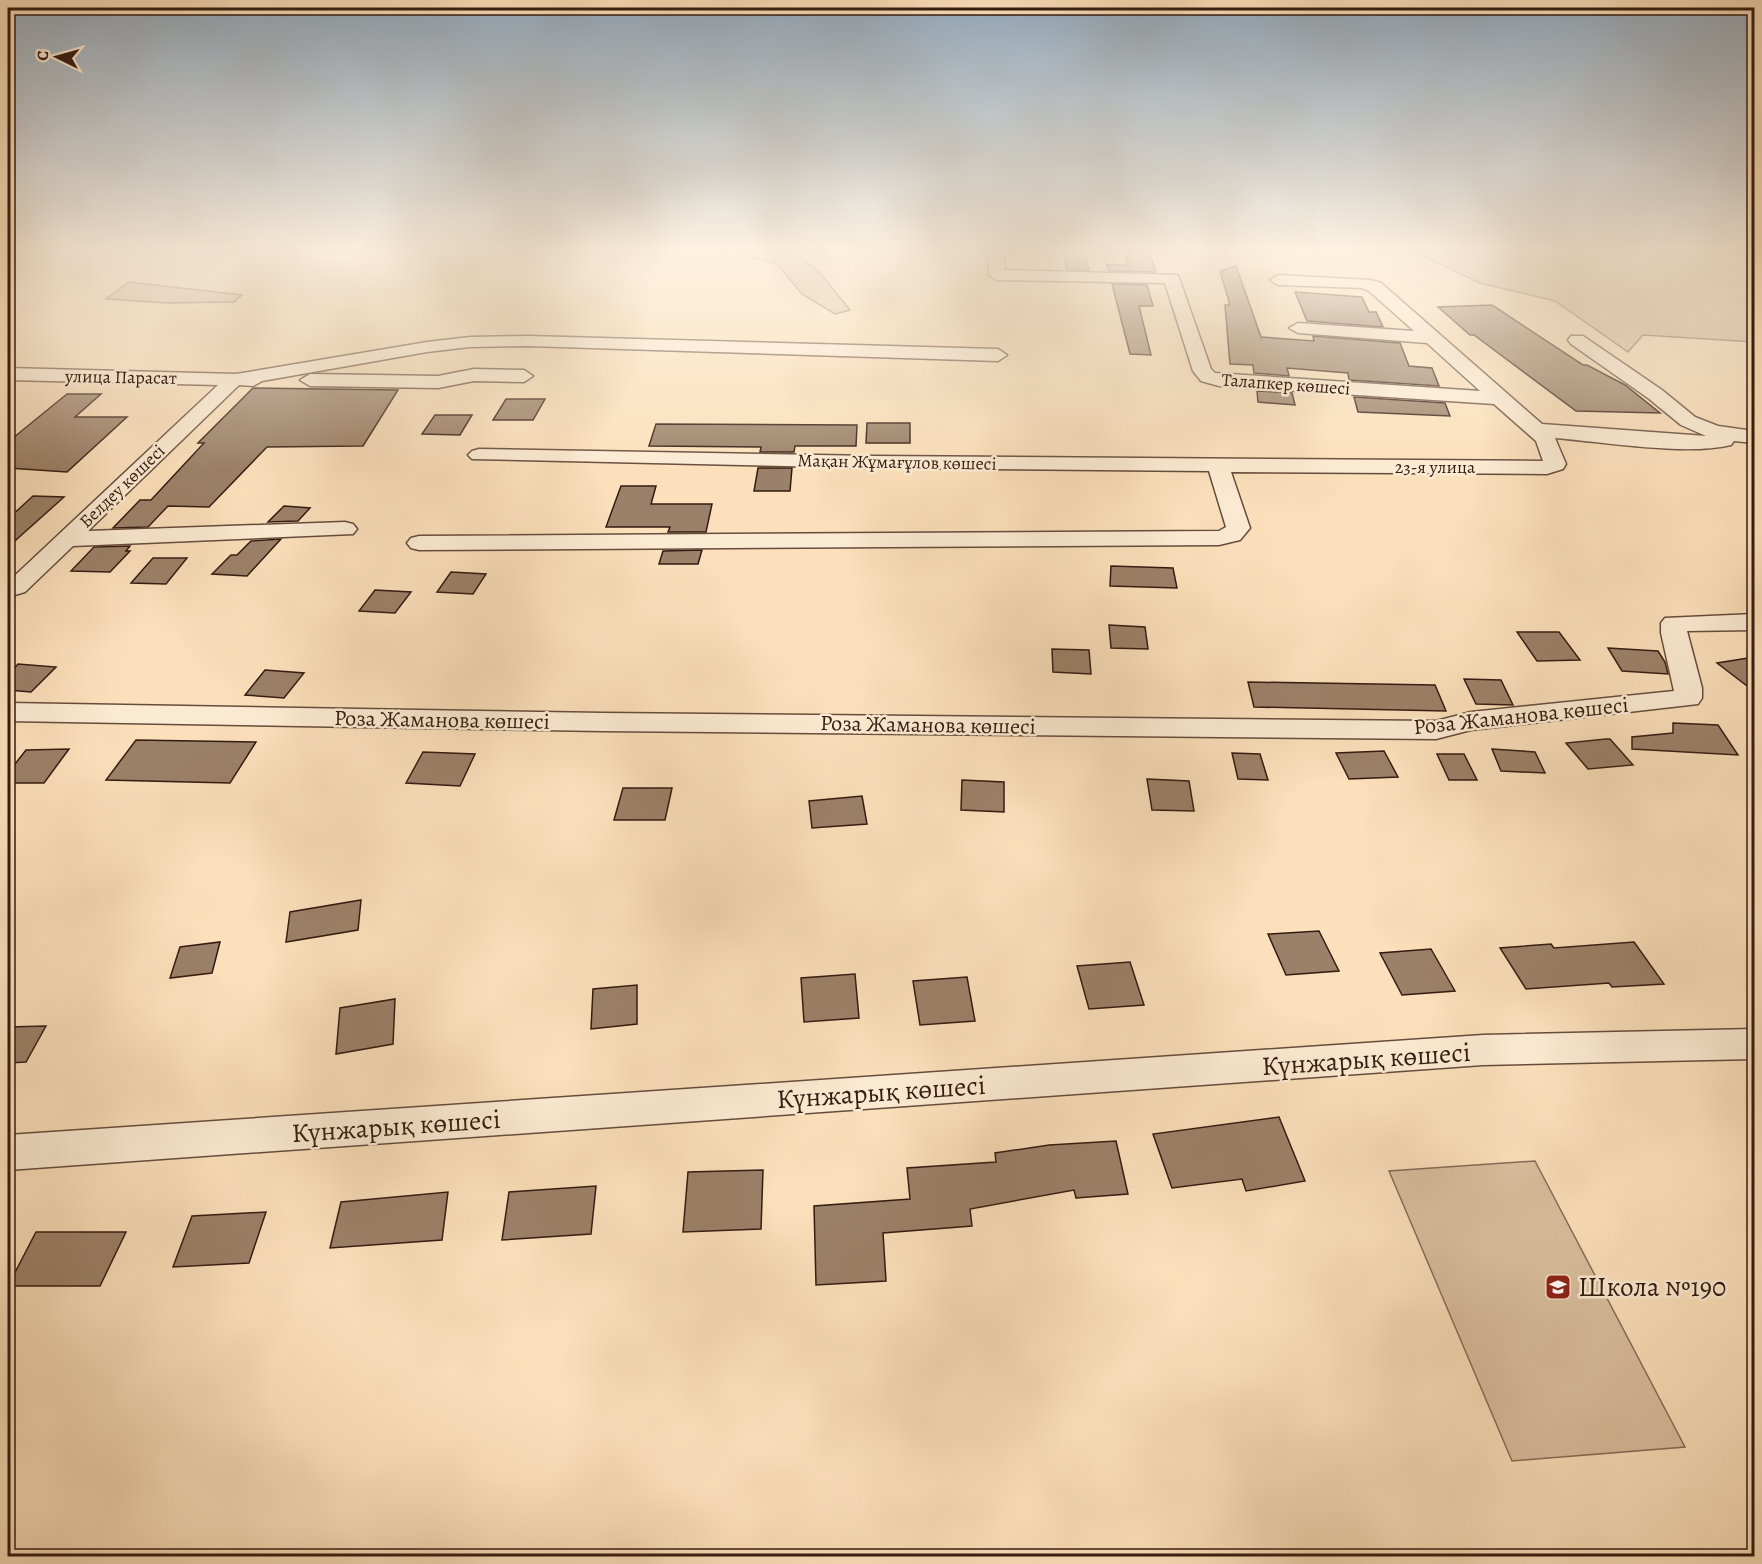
<svg xmlns="http://www.w3.org/2000/svg" width="1762" height="1564" viewBox="0 0 1762 1564" font-family="Alegreya,serif">
	<rect width="100%" height="100%" fill="#fbe0bb"/>
	<filter id="stains"><feTurbulence type="fractalNoise" baseFrequency=".00333" numOctaves="4"/><feColorMatrix values="0 0 0 0 .2 0 0 0 0 .09 0 0 0 0 .02 0 0 0 .5 -.17"/></filter>
	<radialGradient id="worn" r=".72"><stop offset=".6" stop-color="#630" stop-opacity="0"/><stop offset="1" stop-color="#630" stop-opacity=".3"/></radialGradient>
	<g fill="#d9bf9e" stroke="#866d58" stroke-width="1.5">
		<polygon points="723,250 791,250 821,274 850,310 835,314 802,294 777,264"/>
		<polygon points="1410,250 1754,250 1754,342 1643,335 1628,352 1555,301 1480,283"/>
		<polygon points="129,282 242,295 234,302 167,303 106,299"/>
		<polygon points="1535,1161 1685,1447 1512,1461 1389,1171"/>
	</g>
	<g fill="#9b8169" stroke="#341b11" stroke-width="1.5">
		<polygon points="1063,250 1083,250 1089,270 1067,270"/>
		<polygon points="1124,250 1149,250 1156,272 1109,271 1107,265 1127,265"/>
		<polygon points="1236,266 1261,337 1314,341 1313,336 1400,343 1409,366 1432,368 1439,386 1349,380 1348,373 1287,368 1289,376 1254,373 1253,365 1230,364 1225,305 1230,305 1220,271"/>
		<polygon points="1112,284 1147,285 1153,306 1139,306 1151,355 1130,354"/>
		<polygon points="1295,292 1362,297 1369,312 1376,312 1383,327 1307,321"/>
		<polygon points="1492,305 1583,365 1587,365 1625,385 1660,413 1576,411 1474,335 1470,335 1438,307"/>
		<polygon points="253,388 398,390 363,446 267,447 209,507 168,506 148,527 113,528 140,500 151,500 204,443 198,443"/>
		<polygon points="1257,391 1292,393 1295,405 1258,402"/>
		<polygon points="67,394 101,394 75,417 127,417 67,472 8,468 8,442"/>
		<polygon points="1354,397 1445,403 1450,416 1358,412"/>
		<polygon points="506,399 545,399 533,420 493,420"/>
		<polygon points="435,415 472,415 460,435 422,434"/>
		<polygon points="867,423 910,423 910,443 866,443"/>
		<polygon points="656,424 857,425 856,446 795,446 794,452 760,452 761,447 649,446"/>
		<polygon points="758,468 792,468 790,491 754,491"/>
		<polygon points="621,486 656,486 651,504 712,504 706,532 668,532 670,527 606,527"/>
		<polygon points="33,496 64,497 8,547 8,519"/>
		<polygon points="284,506 310,508 298,521 268,522"/>
		<polygon points="281,539 247,576 212,574 231,555 237,555 251,541"/>
		<polygon points="130,546 126,551 130,551 110,572 71,571 94,547"/>
		<polygon points="702,550 698,564 659,564 663,551"/>
		<polygon points="153,558 187,558 166,584 131,583"/>
		<polygon points="1111,566 1173,568 1177,588 1110,586"/>
		<polygon points="451,572 486,574 473,594 437,592"/>
		<polygon points="375,590 411,592 395,613 359,611"/>
		<polygon points="1109,625 1145,627 1148,649 1111,648"/>
		<polygon points="1517,632 1559,632 1580,660 1537,661"/>
		<polygon points="1608,648 1658,651 1665,662 1668,674 1622,671"/>
		<polygon points="1052,649 1089,650 1091,674 1053,672"/>
		<polygon points="1755,657 1755,692 1717,663"/>
		<polygon points="18,664 56,667 31,692 8,690 8,675"/>
		<polygon points="265,670 304,673 284,698 245,695"/>
		<polygon points="1464,679 1501,680 1513,705 1476,704"/>
		<polygon points="1248,682 1435,685 1446,711 1254,707"/>
		<polygon points="1673,723 1718,725 1738,755 1632,749 1632,737 1673,733"/>
		<polygon points="1606,739 1610,739 1633,765 1588,769 1566,743"/>
		<polygon points="136,740 256,742 230,783 106,780"/>
		<polygon points="69,749 44,783 8,783 8,773 26,750"/>
		<polygon points="1492,749 1535,752 1545,773 1501,771"/>
		<polygon points="1384,751 1398,777 1349,779 1336,753"/>
		<polygon points="423,752 475,754 460,786 406,783"/>
		<polygon points="1232,753 1260,754 1268,780 1238,779"/>
		<polygon points="1437,754 1464,754 1477,780 1449,780"/>
		<polygon points="1147,779 1189,781 1194,811 1152,810"/>
		<polygon points="962,780 1004,782 1004,812 961,810"/>
		<polygon points="623,788 672,788 665,820 614,820"/>
		<polygon points="862,796 867,824 812,828 809,801"/>
		<polygon points="361,900 358,930 286,942 290,912"/>
		<polygon points="1319,931 1339,971 1286,975 1268,934"/>
		<polygon points="220,942 212,973 170,978 180,947"/>
		<polygon points="1634,942 1664,984 1612,987 1609,983 1526,989 1500,948 1551,944 1554,948"/>
		<polygon points="1431,949 1455,991 1402,995 1380,953"/>
		<polygon points="1130,962 1144,1005 1089,1009 1077,966"/>
		<polygon points="855,974 859,1018 804,1022 801,978"/>
		<polygon points="967,977 975,1021 920,1025 913,981"/>
		<polygon points="637,985 637,1024 591,1029 593,989"/>
		<polygon points="395,999 393,1044 336,1054 340,1008"/>
		<polygon points="46,1026 26,1062 8,1063 8,1027"/>
		<polygon points="1279,1117 1305,1181 1246,1191 1242,1179 1172,1188 1153,1134"/>
		<polygon points="1116,1141 1128,1194 1076,1198 1074,1190 970,1209 972,1226 883,1233 886,1281 816,1285 814,1206 910,1199 907,1168 996,1162 995,1153 1049,1145"/>
		<polygon points="763,1170 761,1229 683,1232 688,1172"/>
		<polygon points="596,1186 591,1234 502,1240 509,1192"/>
		<polygon points="448,1192 442,1240 330,1248 341,1202"/>
		<polygon points="266,1212 249,1263 173,1267 192,1216"/>
		<polygon points="36,1232 126,1232 100,1286 8,1286"/>
	</g>
	<g fill="none" stroke-linecap="round" stroke-linejoin="round">
		<g stroke="#664c3c" stroke-width="3">
			<g id="minor">
				<path d="M988,250H1004L1005,270L1178,275L1211,369L1215,373L1480,391L1427,343L1298,333L1289,328L1298,323L1414,331L1369,291L1362,288L1278,285L1270,280L1278,275L1370,280L1381,283L1542,424L1706,436L1681,425L1648,398L1571,344L1568,340L1571,336H1583L1662,390L1695,417L1718,426L1754,431V443L1734,441L1731,445C1687,456 1603,442 1555,438L1566,464L1563,469L1547,474L1231,472L1250,528L1240,540L1219,545L419,550L411,548L407,543L411,538L419,536L1219,531L1226,527L1209,471L873,468L472,459L468,455L472,451L479,449L873,456L1543,461L1536,441L1494,404L1219,386L1201,381L1193,371L1165,283L997,280L989,275Z"/>
				<polygon points="529,336 998,349 1007,355 998,361 529,346 470,347 427,352 262,381 253,386 239,385 88,531 345,522 353,524 357,529 353,534 73,546 25,592 8,597 8,582 218,385 8,380 8,368 236,374 427,342 470,337"/>
				<polygon points="474,369 524,370 533,376 524,382 474,381 438,388 310,386 300,380 310,374 438,376"/>
				<polygon points="1754,614 1754,630 1687,631 1702,688 1702,698 1698,704 1471,730 1436,739 603,731 8,721 8,703 603,713 1436,721 1471,712 1674,691 1661,633 1661,623 1665,618"/>
				<polygon points="1754,1029 1754,1059 1483,1065 8,1170 8,1135 1483,1035"/>
			</g>
		</g>
		<polyline stroke="#341b11" stroke-width="2" stroke-dasharray="3 1.5" stroke-linecap="butt" points="820,250 828,257"/>
		<use href="#minor" fill="#fcebd3" fill-rule="evenodd"/>
	</g>
	<linearGradient id="sky" x2="0" y2="1"><stop stop-color="#94abbf"/><stop offset="0.53" stop-color="#fdf1e0"/><stop offset="1" stop-color="#fdf1e0" stop-opacity="0"/></linearGradient>
	<rect width="1762" height="469" fill="url(#sky)"/>
	<defs>
		<g id="school-square" transform="scale(1.35)"><rect x="-9" y="-9" width="18" height="18" rx="4" fill="#8f2418" stroke="#fcebd3"/><path d="M0-5L7-2L0 1L-7-2ZM-4 1L0 2.5L4 1V4Q0 6-4 4Z" fill="#fff"/></g>
	</defs>
	<g fill-rule="evenodd">
		<use href="#school-square" x="1558" y="1287"/>
	</g>
	<g text-anchor="middle" dominant-baseline="central" stroke-width="5" stroke-linejoin="round" paint-order="stroke">
		<g font-size="18" fill="#341b11" stroke="#fcebd3">
			<text transform="translate(121 377) rotate(1)">улица Парасат</text>
			<text transform="translate(1286 384) rotate(4)">Талапкер көшесі</text>
			<text transform="translate(897 462) rotate(1)">Мақан Жұмағұлов көшесі</text>
			<text x="1435" y="467">23-я улица</text>
			<text transform="translate(122 486) rotate(-44)">Белдеу көшесі</text>
		</g>
		<g font-size="22" fill="#341b11" stroke="#fcebd3">
			<text transform="translate(1521 716) rotate(-6)">Роза Жаманова көшесі</text>
			<text transform="translate(442 720) rotate(1)">Роза Жаманова көшесі</text>
			<text transform="translate(928 725) rotate(1)">Роза Жаманова көшесі</text>
		</g>
		<g font-size="27" fill="#341b11" stroke="#fcebd3">
			<text transform="translate(1366 1059) rotate(-4)">Күнжарық көшесі</text>
			<text transform="translate(881 1092) rotate(-4)">Күнжарық көшесі</text>
			<text transform="translate(396 1126) rotate(-4)">Күнжарық көшесі</text>
		</g>
		<g font-size="27" fill="#341b11" stroke="#fcebd3" text-anchor="start">
			<text x="1578" y="1287">Школа №190</text>
		</g>
	</g>
	<rect width="1762" height="1564" fill="none" stroke="#fbe0bb" stroke-width="30"/>
	<rect x="9" y="9" width="1744" height="1546" fill="none" stroke="#341b11" stroke-width="3"/>
	<rect x="15" y="15" width="1732" height="1534" fill="none" stroke="#341b11" stroke-width="1.5"/>
	<g transform="translate(57 57) rotate(275)" stroke="#fcebd3" stroke-width="4.5" paint-order="stroke">
	<path d="M0-4.5L10 22L0 15L-10 22Z" fill="#341b11"/>
	<text y="-9" font-size="16" font-weight="bold" text-anchor="middle" fill="#341b11">С</text>
	</g>
	<rect width="100%" height="100%" filter="url(#stains)"/>
	<rect width="100%" height="100%" fill="url(#worn)"/>
</svg>
